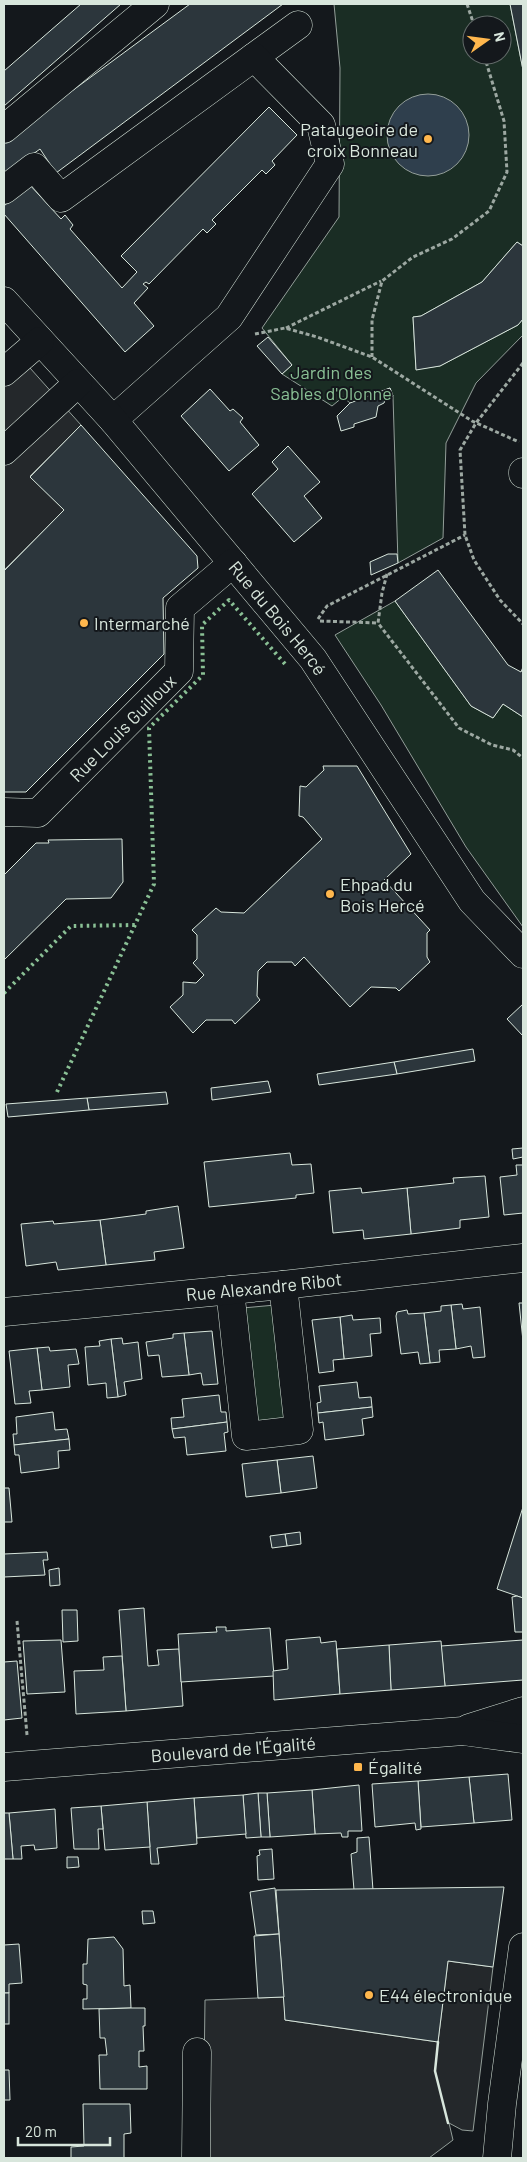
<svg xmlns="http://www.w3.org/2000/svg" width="527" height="2162" viewBox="0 0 527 2162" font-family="Barlow,sans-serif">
	<rect width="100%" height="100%" fill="#14181c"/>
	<g fill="#1a2d24" stroke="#939e99" fill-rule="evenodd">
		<path d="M334,4H510L523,70V246L517,242L482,282L421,316L413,317L416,369L440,366L518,325L523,319V335L476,383L446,443L443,538L398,563L393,396L390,388L350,403L343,397L332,406L282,374L292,365L262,328L339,217L340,68ZM472,25H502V55H472Z"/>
		<polygon points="395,601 471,706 493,718 503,704 523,717 523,927 466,847 381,705 335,635"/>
		<polygon points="286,1304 298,1428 246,1436 232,1309"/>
	</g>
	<g fill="#24282b" stroke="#939e99">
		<polygon points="30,368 81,425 30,476 64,510 4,570 4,383"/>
		<polygon points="448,1961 493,1967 473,2131 462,2130 449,2123 453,2140 429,2158 203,2158 205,2000 284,1997 285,2020 438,2042"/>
	</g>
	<circle fill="#2f3f4d" stroke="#939e99" cx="428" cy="135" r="41"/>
	<g fill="#2c363c" stroke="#d8e6dc">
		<polygon points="81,4 121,4 4,106 4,71"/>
		<polygon points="190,4 283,4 56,173 40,149 4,175 4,141"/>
		<polygon points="510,4 523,4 523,70"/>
		<polygon points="269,107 297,135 272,161 275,165 266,174 262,170 212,220 216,224 207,233 203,229 149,284 146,282 143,284 148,288 134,303 154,326 125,352 4,214 4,206 29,184 61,219 65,215 73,225 70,229 122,288 137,272 121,256"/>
		<polygon points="517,242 523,246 523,319 518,325 440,366 416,370 413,317 421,316 482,282"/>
		<polygon points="268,337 292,365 282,374 257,346"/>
		<polygon points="390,388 393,396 386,398 384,403 378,406 376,417 354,424 354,427 341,431 337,416 350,403"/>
		<polygon points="210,389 230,411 233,409 243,418 240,422 259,445 229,471 181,416"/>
		<polygon points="81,425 197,556 198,568 163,598 164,654 26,792 4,792 4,571 64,510 30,477"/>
		<polygon points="288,446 320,482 304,496 322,518 294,542 252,494 278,469 272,462"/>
		<polygon points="388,554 397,554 398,563 371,575 370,562"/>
		<polygon points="438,570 508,665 521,672 523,667 523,717 503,704 493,718 471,706 395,601"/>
		<polygon points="323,766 357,766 411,854 384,880 430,930 427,933 427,957 430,962 399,991 396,988 371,987 350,1007 304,957 295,966 292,962 267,962 258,971 257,996 260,1000 235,1024 232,1020 206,1020 193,1033 170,1007 183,995 183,982 196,983 204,975 193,963 197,959 197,935 192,930 216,908 221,912 244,913 322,839 303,817 299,816 300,786 306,787 324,770"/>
		<polygon points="122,839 123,882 111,898 66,899 4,960 4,875 36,843 49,843 48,840"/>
		<polygon points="523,1004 523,1036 507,1019"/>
		<polygon points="473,1049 475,1061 397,1074 394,1062"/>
		<polygon points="394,1062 397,1074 319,1085 317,1074"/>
		<polygon points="268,1081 271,1092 212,1100 211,1088"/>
		<polygon points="166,1092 168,1104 89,1110 87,1098"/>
		<polygon points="87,1098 89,1110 8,1117 6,1104"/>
		<polygon points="523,1148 523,1157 513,1159 512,1149"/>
		<polygon points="290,1153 292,1165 311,1164 314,1193 296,1195 296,1198 209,1207 204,1162"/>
		<polygon points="516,1165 523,1165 523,1213 504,1215 500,1177 517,1175"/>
		<polygon points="485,1176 489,1217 460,1220 460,1228 411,1234 407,1188 454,1183 453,1178"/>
		<polygon points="361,1188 362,1193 407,1188 411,1234 364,1239 363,1230 333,1233 329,1191"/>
		<polygon points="178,1206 184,1248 154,1252 155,1260 106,1265 100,1220 146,1214 146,1211"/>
		<polygon points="100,1220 106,1265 58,1270 56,1262 26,1266 21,1224 53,1221 54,1224"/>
		<polygon points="519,1303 523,1303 523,1341"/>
		<polygon points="462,1304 463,1309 480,1307 485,1357 473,1358 471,1346 456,1349 451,1305"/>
		<polygon points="451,1305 456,1349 439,1350 440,1362 430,1363 424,1313 441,1311 441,1306"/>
		<polygon points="407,1310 408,1314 424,1313 430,1363 420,1364 418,1352 401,1354 396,1316 397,1312"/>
		<polygon points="352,1315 353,1320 380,1318 381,1333 370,1334 372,1356 344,1359 340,1317"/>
		<polygon points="340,1317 344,1359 333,1360 334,1371 319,1373 312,1320"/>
		<polygon points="212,1331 218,1384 203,1385 201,1373 189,1375 184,1333"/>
		<polygon points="184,1333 189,1375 162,1377 159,1355 148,1356 146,1342 173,1338 173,1334"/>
		<polygon points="122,1338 123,1344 138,1342 142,1379 124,1382 126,1395 118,1397 111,1339"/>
		<polygon points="111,1339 118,1397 107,1398 106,1383 88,1385 85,1347 100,1346 99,1341"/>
		<polygon points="49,1347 50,1351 76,1349 79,1364 68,1365 70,1387 42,1390 37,1348"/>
		<polygon points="37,1348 42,1390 29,1391 31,1403 15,1404 9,1351"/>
		<polygon points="357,1382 359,1398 371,1397 372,1407 318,1413 317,1403 321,1402 319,1386"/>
		<polygon points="219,1395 221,1412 226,1412 227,1422 172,1429 171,1418 184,1417 182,1399"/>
		<polygon points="372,1407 373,1417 362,1419 364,1435 325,1440 323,1422 319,1423 318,1413"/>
		<polygon points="53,1412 55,1430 67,1429 69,1439 14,1445 13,1434 17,1434 16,1417"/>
		<polygon points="227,1422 228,1432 224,1433 226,1451 187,1455 185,1437 174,1438 172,1429"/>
		<polygon points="69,1439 70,1450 58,1451 59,1468 21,1473 19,1455 15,1455 14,1445"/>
		<polygon points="313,1456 317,1488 281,1493 277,1460"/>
		<polygon points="277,1460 281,1493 246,1497 242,1464"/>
		<polygon points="4,1488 9,1488 12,1522 4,1522"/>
		<polygon points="523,1507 523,1598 497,1589"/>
		<polygon points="300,1532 301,1544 287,1546 285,1534"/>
		<polygon points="285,1534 287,1546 272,1548 270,1536"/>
		<polygon points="47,1552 48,1560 43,1560 45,1575 4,1577 4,1554"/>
		<polygon points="59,1568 60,1585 50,1586 49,1570"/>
		<polygon points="517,1596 523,1598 523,1632 515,1632 512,1597"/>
		<polygon points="144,1608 148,1666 159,1665 157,1650 179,1649 183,1706 126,1711 119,1610"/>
		<polygon points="62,1610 77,1610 78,1641 63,1642"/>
		<polygon points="216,1627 226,1627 226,1631 270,1628 274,1676 181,1682 178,1634 217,1632"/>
		<polygon points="320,1637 321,1643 336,1641 340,1694 274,1700 273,1671 288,1669 286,1640"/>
		<polygon points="61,1640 65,1692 27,1694 23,1641"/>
		<polygon points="523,1640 523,1680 445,1686 441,1646"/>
		<polygon points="441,1641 445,1686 391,1690 389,1645"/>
		<polygon points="389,1645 391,1690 340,1694 337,1649"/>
		<polygon points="122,1656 126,1711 76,1714 74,1671 104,1670 103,1657"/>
		<polygon points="17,1661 22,1718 4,1720 4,1662"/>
		<polygon points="508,1774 512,1820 474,1823 469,1777"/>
		<polygon points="469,1777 474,1823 421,1827 418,1781"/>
		<polygon points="418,1781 421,1829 416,1830 415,1823 375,1827 372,1784"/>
		<polygon points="359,1785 362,1831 348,1831 348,1837 342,1837 341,1833 315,1834 312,1790"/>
		<polygon points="312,1790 315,1834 270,1837 267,1793"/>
		<polygon points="258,1793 267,1793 270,1837 261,1837"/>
		<polygon points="258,1793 261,1837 246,1838 243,1795"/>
		<polygon points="243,1795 246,1834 197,1838 194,1798"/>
		<polygon points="194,1798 197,1844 157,1848 159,1864 151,1864 147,1802"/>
		<polygon points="147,1802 150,1847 105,1850 101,1806"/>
		<polygon points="101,1806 103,1829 98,1829 99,1849 74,1849 71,1808"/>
		<polygon points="55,1809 57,1848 35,1850 34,1845 21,1846 22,1859 13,1859 9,1813"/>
		<polygon points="4,1813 9,1813 13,1859 4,1859"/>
		<polygon points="369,1837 373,1890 354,1890 351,1854 357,1852 357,1838"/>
		<polygon points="272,1849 274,1879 258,1880 257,1856 260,1855 259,1850"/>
		<polygon points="67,1857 78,1857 79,1867 67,1868"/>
		<polygon points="504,1887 493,1967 448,1961 438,2042 285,2020 276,1890"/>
		<polygon points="275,1888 279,1934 256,1935 250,1892"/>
		<polygon points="142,1911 153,1911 155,1923 143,1924"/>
		<polygon points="279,1934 284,1997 258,1998 254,1936"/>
		<polygon points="114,1937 123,1949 124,1986 130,1985 131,2008 83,2009 83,1999 87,1999 87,1985 83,1984 83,1964 87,1964 88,1939"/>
		<polygon points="19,1944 22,1983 9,1984 9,1993 4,1993 4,1945"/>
		<rect x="4" y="1993" width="5" height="31"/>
		<polygon points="131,2008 145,2008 145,2026 143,2026 144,2051 139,2051 139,2067 147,2066 147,2089 100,2089 99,2055 107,2055 105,2038 100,2038 99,2009"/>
		<polygon points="4,2070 9,2070 10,2100 4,2100"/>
		<polygon points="83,2104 130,2104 131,2133 124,2134 124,2158 71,2158 71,2147 84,2146"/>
	</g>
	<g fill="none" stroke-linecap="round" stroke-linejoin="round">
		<g stroke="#d8e6dc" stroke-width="29">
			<g id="minor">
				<polyline points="254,57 298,25"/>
				<polyline points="4,129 155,4"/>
				<polyline points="4,190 34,167 61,198 254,57 321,125 330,164 229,317 113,420"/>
				<path id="s1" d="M4,301L113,420L313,659L472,901L523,954"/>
				<polyline points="4,372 40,341"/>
				<polyline points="4,451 78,383"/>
				<polyline points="523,472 523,474"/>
				<path id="s2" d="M4,812L38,813L179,671L180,608L233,563"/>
				<polyline points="230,1290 246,1436 299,1430 283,1285"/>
				<path id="s3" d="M4,1312L283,1285L523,1258"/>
				<polyline points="196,2158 197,2052"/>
			</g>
		</g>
		<g stroke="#d8e6dc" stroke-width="29">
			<g id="major">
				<polyline points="469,1728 523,1711"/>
				<path id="s4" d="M4,1767L463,1731L523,1739"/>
				<polyline points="497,2158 502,2104 523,1947"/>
			</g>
		</g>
		<g stroke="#9da8a2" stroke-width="3" stroke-dasharray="4 2.5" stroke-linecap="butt">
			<polyline points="467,4 474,25"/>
			<polyline points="286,328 381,281"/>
			<polyline points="255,334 285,328 317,337 372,357 472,421 519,442"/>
			<polyline points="372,357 372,320 382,281 413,257 452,239 489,211 507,172 504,121 484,55"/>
			<polyline points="523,363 476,423 460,450 465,535 474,560 500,600 523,624"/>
			<polyline points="387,574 382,593 378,623 459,728 492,745 513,750 523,758"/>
			<polyline points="318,619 327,606 465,535"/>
			<polyline points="320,621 378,623"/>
			<polyline points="17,1621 27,1735"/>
		</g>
		<use href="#minor" stroke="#14181c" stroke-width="28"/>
		<use href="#major" stroke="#14181c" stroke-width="28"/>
		<g stroke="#8ac095" stroke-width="4" stroke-dasharray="2.5 4" stroke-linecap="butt">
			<polyline points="4,993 71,926 135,925"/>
			<polyline points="57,1092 154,884 149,728 203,675 202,625 229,600 285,664"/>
		</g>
		<polyline stroke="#d8e6dc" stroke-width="2.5" points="438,2042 435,2071 448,2123"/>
	</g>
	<g fill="#ffb74d" stroke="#14181c" stroke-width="2">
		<circle cx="428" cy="139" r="5"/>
		<circle cx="84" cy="623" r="5"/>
		<circle cx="330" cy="894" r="5"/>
		<rect x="353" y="1762" width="10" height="10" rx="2.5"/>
		<circle cx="369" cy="1995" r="5"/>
	</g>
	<g text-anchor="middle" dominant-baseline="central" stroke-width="4" stroke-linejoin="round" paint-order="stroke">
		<g font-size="18" fill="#d8e6dc" stroke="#14181c" text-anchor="start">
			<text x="418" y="129" text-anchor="end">Pataugeoire de<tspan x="418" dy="21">croix Bonneau</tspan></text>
			<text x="94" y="623">Intermarché</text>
			<text x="340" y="884">Ehpad du<tspan x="340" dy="21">Bois Hercé</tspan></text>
			<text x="368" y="1767">Égalité</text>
			<text x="379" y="1995">E44 électronique</text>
		</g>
		<g font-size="18" fill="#8ac095" stroke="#14181c">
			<text x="331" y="372">Jardin des<tspan x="331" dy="21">Sables d'Olonne</tspan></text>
		</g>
		<g font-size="18" fill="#d8e6dc" stroke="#14181c">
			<text stroke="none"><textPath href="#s1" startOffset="419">Rue du Bois Hercé</textPath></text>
			<text stroke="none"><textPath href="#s2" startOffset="154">Rue Louis Guilloux</textPath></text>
			<text stroke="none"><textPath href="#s3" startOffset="261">Rue Alexandre Ribot</textPath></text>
			<text stroke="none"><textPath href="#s4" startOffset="230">Boulevard de l'Égalité</textPath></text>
		</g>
	</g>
	<rect width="527" height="2162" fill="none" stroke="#d8e6dc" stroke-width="10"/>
	<g transform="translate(487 40) rotate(76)"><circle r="24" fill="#14181c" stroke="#626a69"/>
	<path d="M0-4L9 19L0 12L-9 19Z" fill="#ffb74d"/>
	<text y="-8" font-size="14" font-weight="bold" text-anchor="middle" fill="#d8e6dc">N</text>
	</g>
	<path d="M18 2137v8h92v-8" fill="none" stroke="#d8e6dc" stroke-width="2.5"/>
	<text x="25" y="2137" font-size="15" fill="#d8e6dc" stroke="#14181c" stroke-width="4" paint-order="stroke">20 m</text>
</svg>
